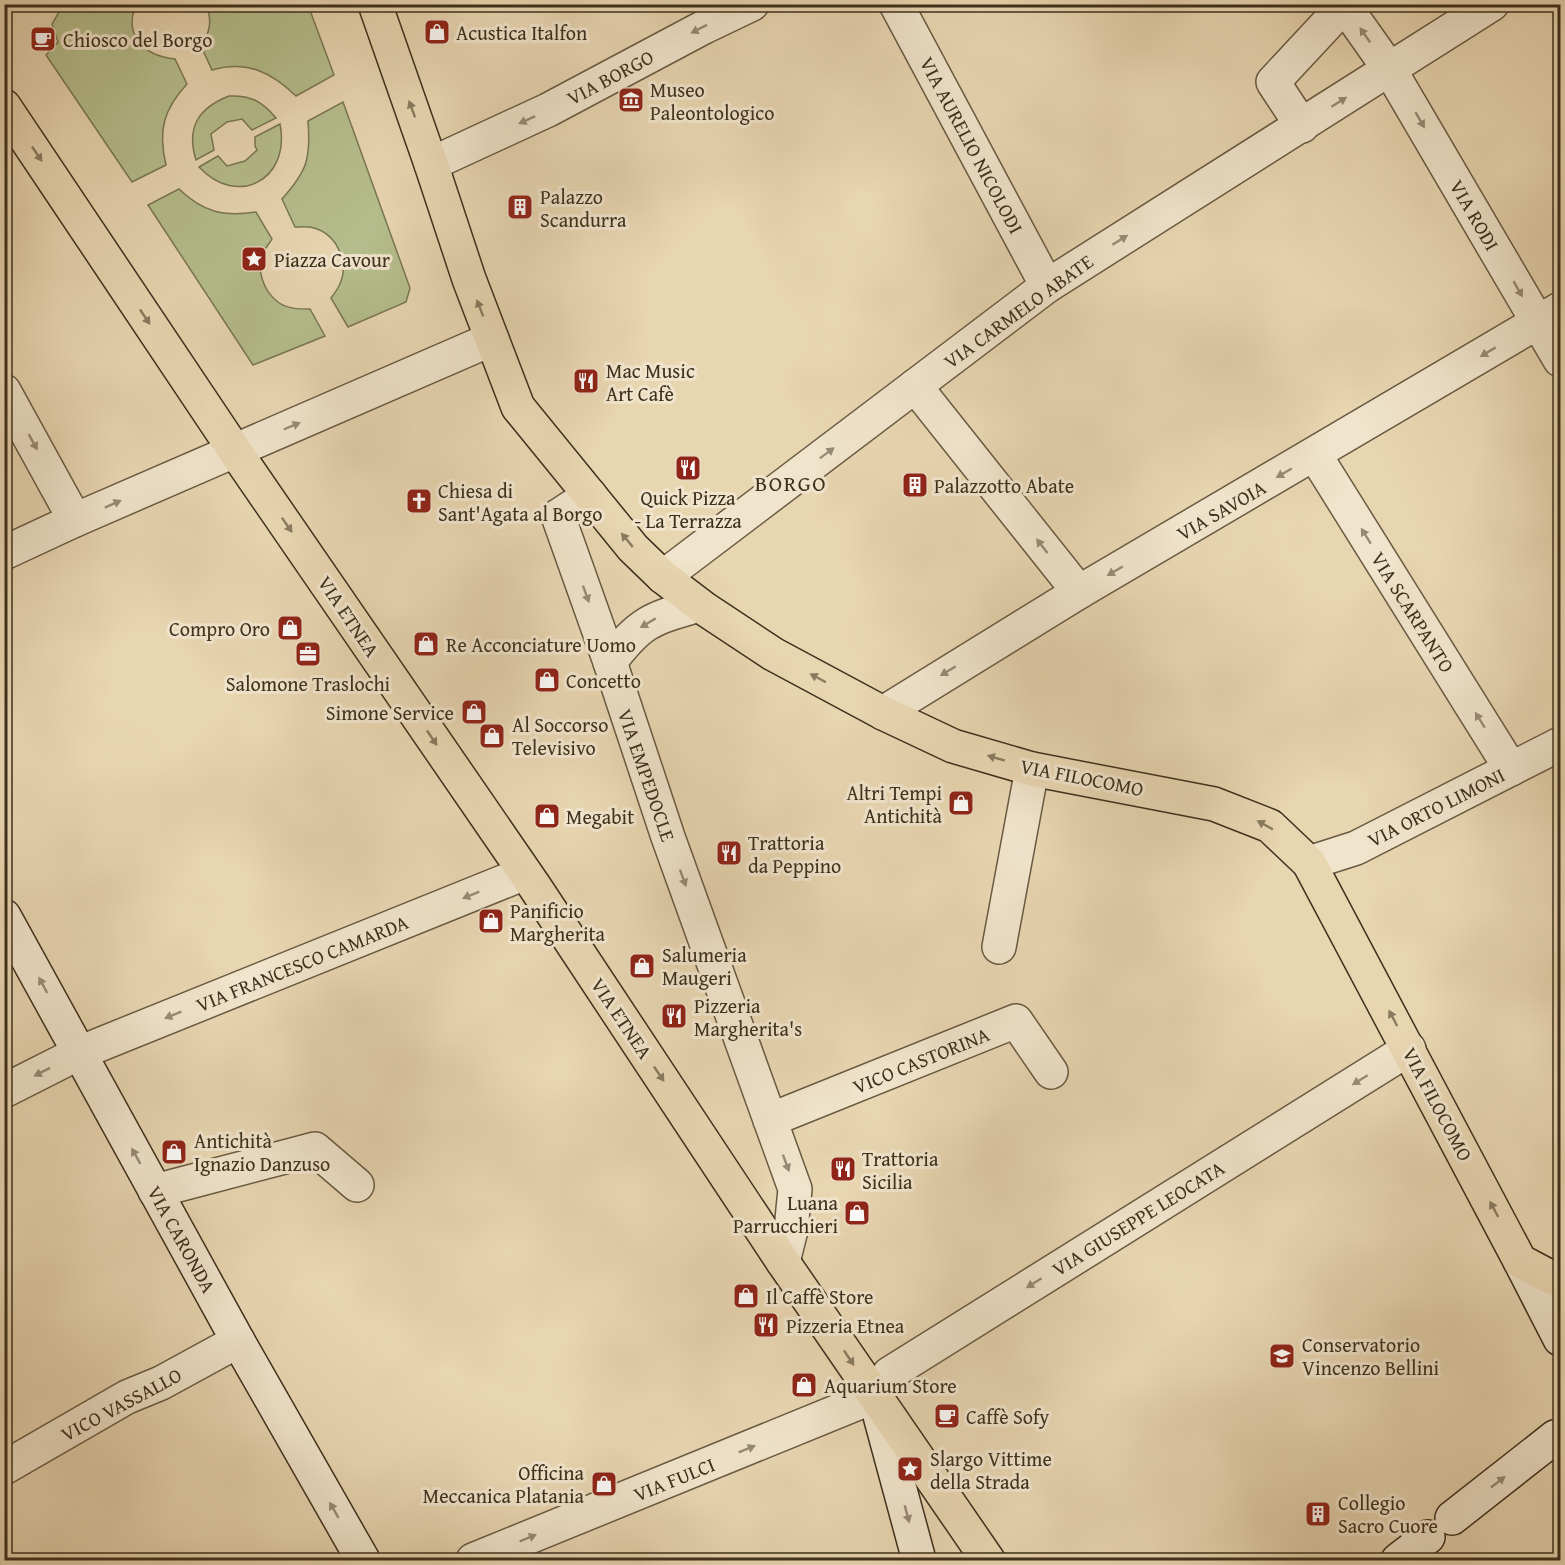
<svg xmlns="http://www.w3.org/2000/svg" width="1565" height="1565" viewBox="0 0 1565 1565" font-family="'Gentium Book Plus',serif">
	<rect width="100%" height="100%" fill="#e8d6b1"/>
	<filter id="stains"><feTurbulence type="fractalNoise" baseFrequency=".00333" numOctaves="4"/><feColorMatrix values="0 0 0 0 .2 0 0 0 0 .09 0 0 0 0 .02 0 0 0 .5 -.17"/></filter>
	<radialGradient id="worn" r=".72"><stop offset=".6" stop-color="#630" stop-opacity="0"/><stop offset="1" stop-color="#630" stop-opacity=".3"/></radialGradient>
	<g fill="#b5be8c" stroke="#7a7754" stroke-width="1.5">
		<path d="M70,4L136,5C123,36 145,56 175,59L187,84C163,110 158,131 166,165L132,182L46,55L58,42L52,24L59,12Z"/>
		<path d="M207,5H308L334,75L296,96C271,72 247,60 212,70L201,46C210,33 212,21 207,5Z"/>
		<path d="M229,96C250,95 262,101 276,118L252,130L242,119L227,122L211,134L214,150L196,160C186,128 198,108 229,96Z"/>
		<path d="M343,102L410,288L406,302L348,327L331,298C334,294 337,290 339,286C350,264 338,235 314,228C308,226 300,227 295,227L282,199C307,171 311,159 308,121Z"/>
		<path d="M280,124C291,180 237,208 199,167L218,156L227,166L245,161L257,150L255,146V137Z"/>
		<path d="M179,189C203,212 223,217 256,212L272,239C270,243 266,247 264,251C255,267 263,291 278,302C287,309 299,309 310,309L325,336L253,365L148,205Z"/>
	</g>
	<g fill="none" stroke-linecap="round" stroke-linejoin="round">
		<g stroke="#685a42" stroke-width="36">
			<g id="street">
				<polyline points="896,4 1047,286"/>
				<polyline points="1336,4 1354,19 1390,70 1560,360"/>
				<polyline points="1302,126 1273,82 1341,9"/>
				<polyline points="431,164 548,110 704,27 752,4"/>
				<polyline points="915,386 1079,592"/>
				<polyline points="4,391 75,520"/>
				<polyline points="1315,455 1511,769"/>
				<polyline points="590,495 558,516 610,662 668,837 795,1189 791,1230 783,1262"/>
				<polyline points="4,553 75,520 492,339"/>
				<polyline points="663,577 1047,286 1492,4"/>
				<path d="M610,662C641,621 651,619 699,605"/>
				<polyline points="883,713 1079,592 1560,309"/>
				<polyline points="1309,863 1356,848 1560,744"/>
				<polyline points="999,947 1032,769"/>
				<polyline points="4,1091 79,1053 525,873"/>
				<polyline points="770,1120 1016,1021 1051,1072"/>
				<polyline points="155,1191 315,1149 357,1185"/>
				<polyline points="4,1468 127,1397 161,1383 238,1341"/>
				<polyline points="473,1560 875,1396 889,1374 1409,1049"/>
			</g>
		</g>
		<g stroke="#3e301d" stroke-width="36">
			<g id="secondary">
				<polyline points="4,916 238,1341 363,1560"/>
				<polyline points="1520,1261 1560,1339"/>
				<polyline points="876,1401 919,1560"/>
				<polyline points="1452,1518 1555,1437 1560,1435"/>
				<polyline points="1398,1560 1428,1537"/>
			</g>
		</g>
		<g stroke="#3e301d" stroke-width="36">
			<g id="primary">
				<polyline points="375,4 431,164 469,279 518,407 633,548 663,577 705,609 773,654 883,713 953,746 1032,769 1214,804 1270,826 1309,863 1520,1261 1552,1278 1560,1277"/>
				<polyline points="4,106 235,451 535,887 783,1262 988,1560"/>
			</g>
		</g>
		<use href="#street" stroke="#f0e4cc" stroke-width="33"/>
		<use href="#secondary" stroke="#f0e4cc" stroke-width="33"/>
		<use href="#primary" stroke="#e8d6b1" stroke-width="33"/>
	</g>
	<defs><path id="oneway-solid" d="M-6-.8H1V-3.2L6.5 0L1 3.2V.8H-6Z" transform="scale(1.5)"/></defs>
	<g fill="#978a74">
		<use href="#oneway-solid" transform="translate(699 29) rotate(153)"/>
		<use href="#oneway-solid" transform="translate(1365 35) rotate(-125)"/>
		<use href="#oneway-solid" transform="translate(1339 102) rotate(-32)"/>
		<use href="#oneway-solid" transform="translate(527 120) rotate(155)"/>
		<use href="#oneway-solid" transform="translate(1420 120) rotate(60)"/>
		<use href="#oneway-solid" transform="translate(1120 240) rotate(-32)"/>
		<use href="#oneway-solid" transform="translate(1518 289) rotate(60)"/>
		<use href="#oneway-solid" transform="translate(1488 352) rotate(149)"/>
		<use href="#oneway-solid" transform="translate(292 426) rotate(-23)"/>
		<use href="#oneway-solid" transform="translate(33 442) rotate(61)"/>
		<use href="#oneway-solid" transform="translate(827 453) rotate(-37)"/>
		<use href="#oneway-solid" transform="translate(1284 473) rotate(150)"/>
		<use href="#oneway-solid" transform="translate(113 504) rotate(-24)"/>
		<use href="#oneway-solid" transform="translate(1366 536) rotate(-122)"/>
		<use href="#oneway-solid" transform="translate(1042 546) rotate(-128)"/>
		<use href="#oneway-solid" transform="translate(1115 571) rotate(150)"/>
		<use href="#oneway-solid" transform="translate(586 594) rotate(70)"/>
		<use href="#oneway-solid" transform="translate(648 623) rotate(149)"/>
		<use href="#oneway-solid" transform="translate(948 671) rotate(149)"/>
		<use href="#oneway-solid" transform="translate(1480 720) rotate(-122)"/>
		<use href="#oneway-solid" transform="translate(683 878) rotate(70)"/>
		<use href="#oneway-solid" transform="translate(471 895) rotate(158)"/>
		<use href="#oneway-solid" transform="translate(43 985) rotate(-118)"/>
		<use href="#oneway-solid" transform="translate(173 1015) rotate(158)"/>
		<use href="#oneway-solid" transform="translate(42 1072) rotate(153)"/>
		<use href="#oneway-solid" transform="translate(1360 1080) rotate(148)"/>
		<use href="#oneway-solid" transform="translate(136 1156) rotate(-119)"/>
		<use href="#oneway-solid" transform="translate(786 1163) rotate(70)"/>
		<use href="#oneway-solid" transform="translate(1034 1283) rotate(148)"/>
		<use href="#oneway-solid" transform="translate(747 1449) rotate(-22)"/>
		<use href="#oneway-solid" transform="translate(1498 1482) rotate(-38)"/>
		<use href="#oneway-solid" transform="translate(334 1510) rotate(-120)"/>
		<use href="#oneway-solid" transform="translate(907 1514) rotate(75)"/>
		<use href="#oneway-solid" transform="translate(528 1538) rotate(-22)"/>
	</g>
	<g fill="#8a7b60">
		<use href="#oneway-solid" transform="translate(412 109) rotate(-110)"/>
		<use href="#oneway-solid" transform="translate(37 154) rotate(56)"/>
		<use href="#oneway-solid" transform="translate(480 308) rotate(-111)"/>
		<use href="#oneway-solid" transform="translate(145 317) rotate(56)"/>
		<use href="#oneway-solid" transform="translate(287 525) rotate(55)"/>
		<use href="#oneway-solid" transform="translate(627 540) rotate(-130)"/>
		<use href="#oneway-solid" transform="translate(818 678) rotate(-152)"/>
		<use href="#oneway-solid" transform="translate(432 738) rotate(56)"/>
		<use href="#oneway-solid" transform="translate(996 758) rotate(-164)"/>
		<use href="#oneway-solid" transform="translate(1265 825) rotate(-151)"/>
		<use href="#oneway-solid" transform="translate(1393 1018) rotate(-118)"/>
		<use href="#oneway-solid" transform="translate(659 1074) rotate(56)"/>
		<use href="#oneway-solid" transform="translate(1494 1209) rotate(-118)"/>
		<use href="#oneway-solid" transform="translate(849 1358) rotate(56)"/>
	</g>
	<defs>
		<g id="shop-square" transform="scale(1.35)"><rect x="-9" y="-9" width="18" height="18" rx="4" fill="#8f2418" stroke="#f0e4cc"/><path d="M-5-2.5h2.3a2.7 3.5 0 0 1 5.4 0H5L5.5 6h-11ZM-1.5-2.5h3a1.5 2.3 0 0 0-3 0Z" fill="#fff"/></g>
		<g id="cafe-square" transform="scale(1.35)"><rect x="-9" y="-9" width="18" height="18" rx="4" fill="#8f2418" stroke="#f0e4cc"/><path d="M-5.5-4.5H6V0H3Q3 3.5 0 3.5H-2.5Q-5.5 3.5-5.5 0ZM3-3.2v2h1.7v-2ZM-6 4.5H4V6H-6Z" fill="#fff"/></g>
		<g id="museum-square" transform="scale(1.35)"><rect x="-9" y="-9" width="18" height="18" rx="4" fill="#8f2418" stroke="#f0e4cc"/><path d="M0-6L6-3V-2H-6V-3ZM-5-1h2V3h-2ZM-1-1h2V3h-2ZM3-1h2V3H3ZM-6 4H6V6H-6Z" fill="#fff"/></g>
		<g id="building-square" transform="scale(1.35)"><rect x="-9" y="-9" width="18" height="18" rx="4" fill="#8f2418" stroke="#f0e4cc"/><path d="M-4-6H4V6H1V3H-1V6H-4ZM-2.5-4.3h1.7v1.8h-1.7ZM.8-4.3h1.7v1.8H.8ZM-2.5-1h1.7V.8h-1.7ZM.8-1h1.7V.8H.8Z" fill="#fff"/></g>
		<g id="sight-square" transform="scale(1.35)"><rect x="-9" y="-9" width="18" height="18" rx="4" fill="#8f2418" stroke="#f0e4cc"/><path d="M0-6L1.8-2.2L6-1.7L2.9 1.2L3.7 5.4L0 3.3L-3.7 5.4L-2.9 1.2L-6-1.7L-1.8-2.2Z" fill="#fff"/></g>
		<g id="restaurant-square" transform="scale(1.35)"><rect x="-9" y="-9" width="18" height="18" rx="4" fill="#8f2418" stroke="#f0e4cc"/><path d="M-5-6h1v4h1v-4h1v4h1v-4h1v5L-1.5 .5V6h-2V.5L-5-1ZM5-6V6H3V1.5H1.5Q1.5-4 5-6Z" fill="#fff"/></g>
		<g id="church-square" transform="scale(1.35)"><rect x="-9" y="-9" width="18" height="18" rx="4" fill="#8f2418" stroke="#f0e4cc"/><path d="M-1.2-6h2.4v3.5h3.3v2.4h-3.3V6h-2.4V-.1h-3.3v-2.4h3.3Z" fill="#fff"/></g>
		<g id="office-square" transform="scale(1.35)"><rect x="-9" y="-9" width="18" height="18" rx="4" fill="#8f2418" stroke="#f0e4cc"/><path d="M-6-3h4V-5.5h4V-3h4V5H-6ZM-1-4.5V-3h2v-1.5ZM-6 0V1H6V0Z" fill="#fff"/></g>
		<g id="university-square" transform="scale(1.35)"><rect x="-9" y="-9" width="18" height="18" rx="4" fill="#8f2418" stroke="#f0e4cc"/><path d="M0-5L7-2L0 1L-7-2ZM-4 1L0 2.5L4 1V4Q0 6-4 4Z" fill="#fff"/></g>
	</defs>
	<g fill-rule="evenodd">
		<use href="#shop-square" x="437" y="32"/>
		<use href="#cafe-square" x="43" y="39"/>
		<use href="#museum-square" x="631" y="100"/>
		<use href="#building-square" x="520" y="207"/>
		<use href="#sight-square" x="254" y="259"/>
		<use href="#restaurant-square" x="586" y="381"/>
		<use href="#restaurant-square" x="688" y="468"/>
		<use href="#building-square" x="915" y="485"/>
		<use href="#church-square" x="419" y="501"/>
		<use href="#shop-square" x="290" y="628"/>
		<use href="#shop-square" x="426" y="644"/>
		<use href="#office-square" x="308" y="654"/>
		<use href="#shop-square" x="547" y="680"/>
		<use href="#shop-square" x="474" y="712"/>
		<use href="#shop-square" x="492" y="736"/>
		<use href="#shop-square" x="961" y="803"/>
		<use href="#shop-square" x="547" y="816"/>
		<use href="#restaurant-square" x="729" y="853"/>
		<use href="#shop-square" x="491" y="921"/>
		<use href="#shop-square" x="642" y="966"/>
		<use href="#restaurant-square" x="674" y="1016"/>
		<use href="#shop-square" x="174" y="1152"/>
		<use href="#restaurant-square" x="843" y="1169"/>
		<use href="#shop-square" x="857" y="1213"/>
		<use href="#shop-square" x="746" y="1296"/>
		<use href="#restaurant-square" x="766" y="1325"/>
		<use href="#university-square" x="1282" y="1356"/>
		<use href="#shop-square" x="804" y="1385"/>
		<use href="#cafe-square" x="947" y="1416"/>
		<use href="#sight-square" x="910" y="1469"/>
		<use href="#shop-square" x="604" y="1484"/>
		<use href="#building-square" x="1318" y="1514"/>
	</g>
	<g text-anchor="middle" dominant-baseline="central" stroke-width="6" stroke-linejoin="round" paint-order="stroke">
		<g font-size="20" fill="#3e301d" stroke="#f0e4cc" text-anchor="start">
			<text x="456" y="32">Acustica Italfon</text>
			<text x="63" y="39">Chiosco del Borgo</text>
			<text x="650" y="89">Museo<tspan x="650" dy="23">Paleontologico</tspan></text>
			<text x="540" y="196">Palazzo<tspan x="540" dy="23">Scandurra</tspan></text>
			<text x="274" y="259">Piazza Cavour</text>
			<text x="606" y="370">Mac Music<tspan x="606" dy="23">Art Cafè</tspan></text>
			<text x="934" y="485">Palazzotto Abate</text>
			<text x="438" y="490">Chiesa di<tspan x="438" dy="23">Sant'Agata al Borgo</tspan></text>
			<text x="688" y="497" text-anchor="middle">Quick Pizza<tspan x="688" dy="23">- La Terrazza</tspan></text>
			<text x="270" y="628" text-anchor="end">Compro Oro</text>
			<text x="446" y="644">Re Acconciature Uomo</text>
			<text x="566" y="680">Concetto</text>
			<text x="308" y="683" text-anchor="middle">Salomone Traslochi</text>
			<text x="454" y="712" text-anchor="end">Simone Service</text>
			<text x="512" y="724">Al Soccorso<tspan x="512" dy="23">Televisivo</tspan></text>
			<text x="942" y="792" text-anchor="end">Altri Tempi<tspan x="942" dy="23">Antichità</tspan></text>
			<text x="566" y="816">Megabit</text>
			<text x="748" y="842">Trattoria<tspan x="748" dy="23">da Peppino</tspan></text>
			<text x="510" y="910">Panificio<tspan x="510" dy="23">Margherita</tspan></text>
			<text x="662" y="954">Salumeria<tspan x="662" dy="23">Maugeri</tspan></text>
			<text x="694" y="1005">Pizzeria<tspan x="694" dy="23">Margherita's</tspan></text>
			<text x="194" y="1140">Antichità<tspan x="194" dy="23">Ignazio Danzuso</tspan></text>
			<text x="862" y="1158">Trattoria<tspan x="862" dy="23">Sicilia</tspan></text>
			<text x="838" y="1202" text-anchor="end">Luana<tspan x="838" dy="23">Parrucchieri</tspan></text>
			<text x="766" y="1296">Il Caffè Store</text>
			<text x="786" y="1325">Pizzeria Etnea</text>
			<text x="1302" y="1344">Conservatorio<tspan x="1302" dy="23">Vincenzo Bellini</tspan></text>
			<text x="824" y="1385">Aquarium Store</text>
			<text x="966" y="1416">Caffè Sofy</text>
			<text x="930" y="1458">Slargo Vittime<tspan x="930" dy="23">della Strada</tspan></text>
			<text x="584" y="1472" text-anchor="end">Officina<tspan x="584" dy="23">Meccanica Platania</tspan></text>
			<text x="1338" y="1502">Collegio<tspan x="1338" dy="23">Sacro Cuore</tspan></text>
		</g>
		<g font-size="20" fill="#3e301d" stroke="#f0e4cc">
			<text transform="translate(610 77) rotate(-28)">VIA BORGO</text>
			<text transform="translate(972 145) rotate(62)">VIA AURELIO NICOLODI</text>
			<text transform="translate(1475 215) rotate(60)">VIA RODI</text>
			<text transform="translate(1018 311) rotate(-36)">VIA CARMELO ABATE</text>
			<text transform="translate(1221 510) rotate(-30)">VIA SAVOIA</text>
			<text transform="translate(1413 612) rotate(58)">VIA SCARPANTO</text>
			<text transform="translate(349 616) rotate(56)">VIA ETNEA</text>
			<text transform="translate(647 775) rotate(71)">VIA EMPEDOCLE</text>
			<text transform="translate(1082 777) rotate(11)">VIA FILOCOMO</text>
			<text transform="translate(1436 807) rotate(-27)">VIA ORTO LIMONI</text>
			<text transform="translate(302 963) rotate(-22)">VIA FRANCESCO CAMARDA</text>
			<text transform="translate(622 1018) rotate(56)">VIA ETNEA</text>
			<text transform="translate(921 1060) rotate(-22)">VICO CASTORINA</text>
			<text transform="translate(1438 1104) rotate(62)">VIA FILOCOMO</text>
			<text transform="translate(1138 1218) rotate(-32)">VIA GIUSEPPE LEOCATA</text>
			<text transform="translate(182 1239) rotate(61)">VIA CARONDA</text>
			<text transform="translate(121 1404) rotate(-28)">VICO VASSALLO</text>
			<text transform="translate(674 1479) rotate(-22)">VIA FULCI</text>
		</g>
		<g font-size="22" letter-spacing="1.5" fill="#3e301d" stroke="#f0e4cc">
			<text x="791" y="483">BORGO</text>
		</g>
	</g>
	<rect width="1565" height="1565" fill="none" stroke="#e8d6b1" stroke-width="24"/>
	<rect x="6" y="6" width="1553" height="1553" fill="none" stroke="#3e301d" stroke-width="3"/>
	<rect x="12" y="12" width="1541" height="1541" fill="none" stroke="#3e301d" stroke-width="1.5"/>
	<rect width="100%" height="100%" filter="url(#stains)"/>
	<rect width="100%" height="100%" fill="url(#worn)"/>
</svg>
